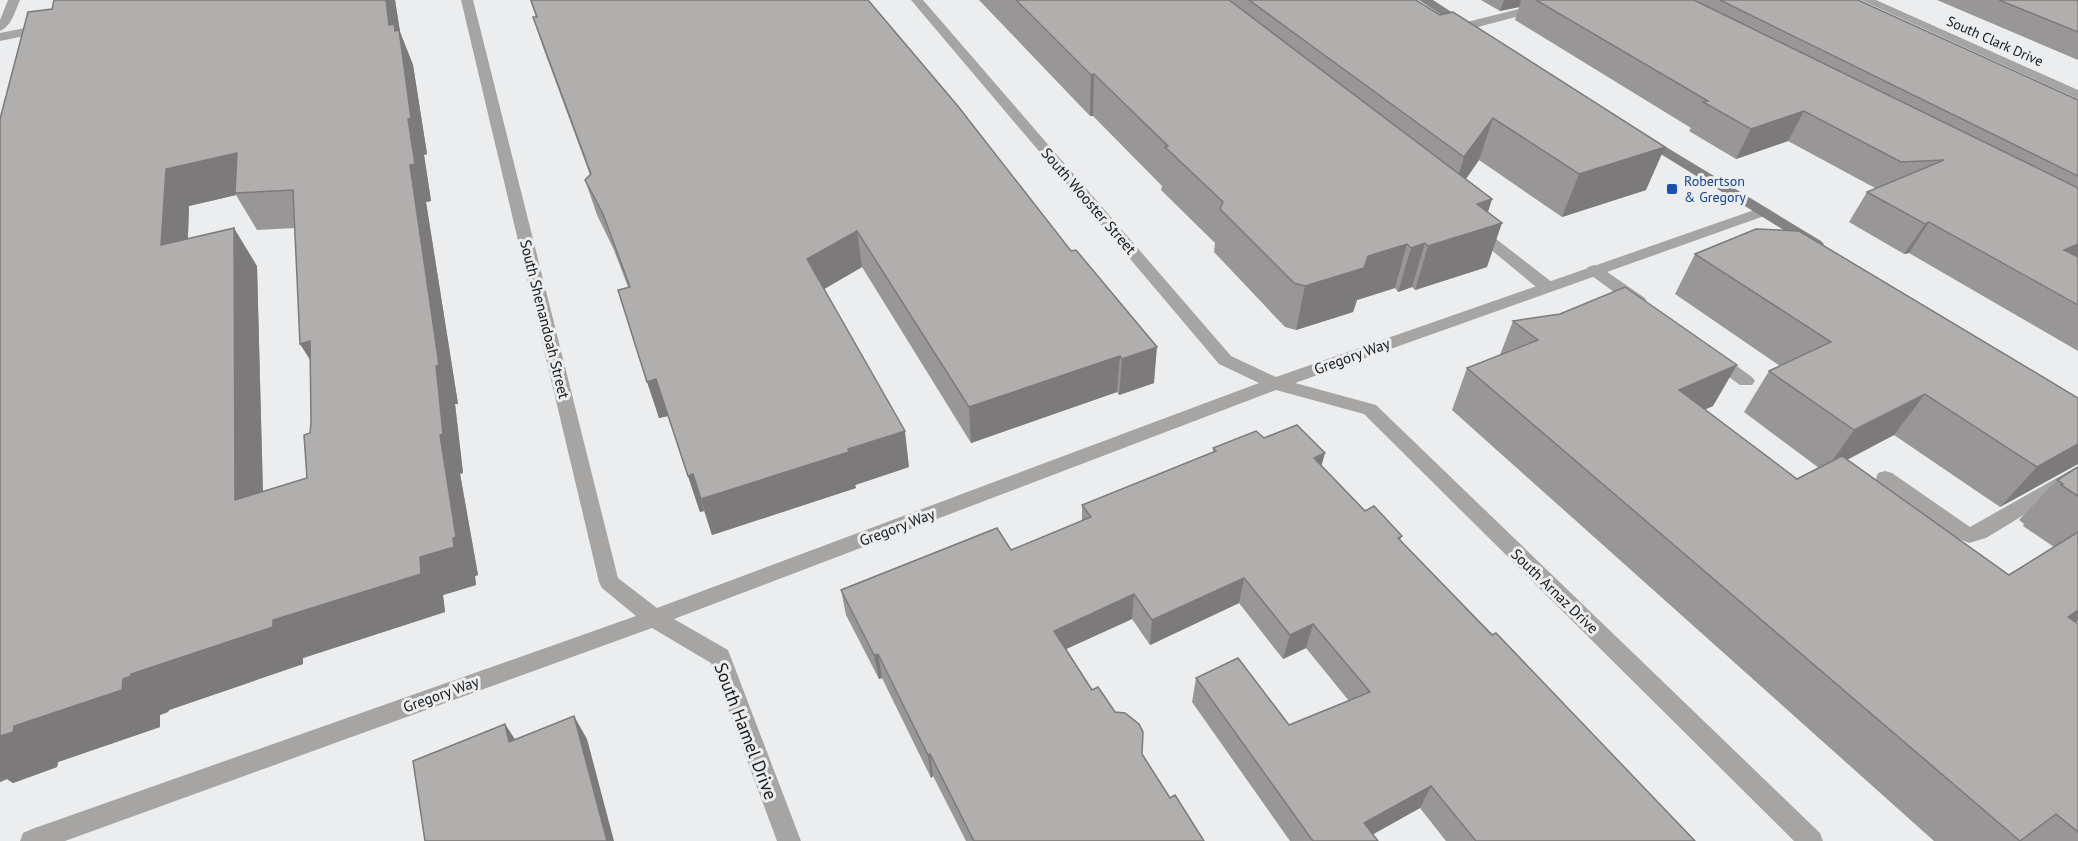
<svg xmlns="http://www.w3.org/2000/svg" width="2078" height="841" viewBox="0 0 2078 841" font-family="'PT Sans',sans-serif">
	<rect width="100%" height="100%" fill="#ebedef"/>
	<g fill="none" stroke-linecap="round" stroke-linejoin="round">
		<g fill="#a6a5a4" fill-rule="evenodd">
			<polygon points="1477,226 1482,228 1553,283 1555,287 1553,291 1541,291 1472,234 1469,231"/>
			<polygon points="1594,265 1600,267 1645,298 1647,302 1645,306 1633,306 1588,273 1586,270 1588,267"/>
			<polygon points="1714,352 1720,354 1752,377 1755,381 1752,385 1740,385 1708,362 1705,358 1708,354"/>
			<polygon points="2078,466 2078,482 1986,538 1969,543 1950,535 1878,483 1876,478 1878,473 1885,471 1892,473 1970,527"/>
		</g>
		<g fill="#a6a5a4" fill-rule="evenodd">
			<path d="M8,0H20C15,11 12,26 0,31V20Z"/>
			<polygon points="461,0 473,0 618,578 657,608 1259,383 1219,364 911,0 923,0 1231,356 1276,377 1757,209 1767,209 1769,212 1767,215 1295,383 1376,405 1820,833 1823,841 1794,841 1364,414 1276,390 674,619 728,650 801,841 777,841 711,663 652,628 65,841 20,841 23,833 32,829 636,616 602,588 599,582"/>
			<polygon points="1555,0 1574,0 1572,2 1467,30 1461,26 1463,23"/>
			<polygon points="1861,0 1876,0 2078,90 2078,99"/>
			<polygon points="45,24 49,25 49,31 0,41 0,33"/>
		</g>
		<g fill="#848381" fill-rule="evenodd">
			<polygon points="1419,0 1433,0 1473,26 1471,29 1463,29"/>
			<polygon points="1643,133 1821,241 1824,244 1821,247 1811,247 1638,140 1636,137 1638,134"/>
		</g>
	</g>
	<g fill="#989696" fill-rule="evenodd">
		<path d="M54,0H395L400,32L413,65L427,154L424,155L431,201L426,202L458,404H455L463,473L460,474L478,575L475,576L476,585L443,595L445,612L303,658V664L169,710L168,712L160,715V727L58,762L57,767L13,783L7,779L0,782V119L52,9ZM236,195L257,230L295,228L310,360L311,422L307,478L263,491L257,266L188,238L189,206Z"/>
		<polygon points="530,0 868,0 1154,383 1119,395 1117,392 971,443 862,267 824,289 909,467 855,485 856,488 712,535 704,511 700,512 668,416 659,418 628,287 614,250 597,215 585,180 590,175 544,50 533,17 536,17"/>
		<polygon points="979,0 1416,0 1646,190 1562,217 1479,160 1466,179 1492,199 1488,212 1487,267 1415,290 1412,287 1398,292 1395,288 1357,300 1353,312 1296,330 1285,327 1214,252 1215,243 1161,190 1162,186 1093,116 1090,116"/>
		<polygon points="1481,0 1858,0 2078,100 2078,351 1909,253 1904,254 1849,222 1867,192 1875,188 1788,141 1736,159 1689,131 1691,128 1515,20 1519,7 1500,11"/>
		<polygon points="1937,0 2078,0 2078,60"/>
		<polygon points="1695,254 2078,464 2000,507 1894,435 1847,460 2009,575 2054,547 2023,526 2024,524 2019,520 2057,480 2078,467 2078,621 2075,622 2078,624 2078,841 1934,841 1452,410 1467,368 1500,355 1513,321 1713,406 1705,409 1797,479 1819,468 1744,412 1769,371 1780,366 1675,294"/>
		<polygon points="1264,438 1321,466 1365,511 1402,536 1400,540 1695,841 1446,841 1420,808 1373,834 1378,841 1290,841 1192,702 1196,678 1289,725 1349,701 1306,648 1283,659 1239,603 1150,645 1132,619 1066,649 1092,690 1142,754 1170,798 1204,841 966,841 933,776 931,778 882,678 879,679 846,615 841,590 1011,550 1082,521 1082,505 1213,453 1213,448"/>
	</g>
	<g fill="#7c7a7a">
		<polygon points="386,0 395,0 400,32 413,65 427,154 424,155 431,201 426,202 458,404 455,404 463,473 460,474 478,575 475,576 476,585 443,595 445,612 303,658 303,664 169,710 168,712 160,715 160,727 58,762 57,767 13,783 7,779 0,782 0,736 14,726 123,679 131,674 273,620 420,557 440,435 410,165 408,119 389,25"/>
		<polygon points="1504,0 1521,0 1519,7 1500,11"/>
		<polygon points="1094,74 1093,116 1090,116 1091,75"/>
		<polygon points="1804,111 1788,141 1736,159 1751,129"/>
		<polygon points="1493,118 1479,160 1451,200 1464,157"/>
		<polygon points="1665,147 1646,190 1562,217 1579,174"/>
		<polygon points="237,153 235,193 236,195 189,206 186,283 161,245 166,169"/>
		<polygon points="1492,199 1482,229 1502,223 1487,267 1415,290 1428,246 1477,204"/>
		<polygon points="1929,222 1909,253 1904,254 1925,224"/>
		<polygon points="234,228 257,266 264,538 235,500"/>
		<polygon points="857,231 862,267 814,295 807,259"/>
		<polygon points="1425,243 1412,287 1398,292 1411,248"/>
		<polygon points="1407,244 1395,288 1357,300 1353,312 1296,330 1305,286 1368,256"/>
		<polygon points="2078,244 2078,264 2064,250"/>
		<polygon points="310,341 324,382 300,344"/>
		<polygon points="1157,347 1154,383 1119,395 1122,359"/>
		<polygon points="1120,356 1117,392 971,443 969,407"/>
		<polygon points="1737,365 1713,406 1657,431 1679,390"/>
		<polygon points="656,379 668,416 659,418 647,382"/>
		<polygon points="1925,394 1894,435 1825,471 1854,430"/>
		<polygon points="905,431 909,467 855,485 856,488 712,535 701,499"/>
		<polygon points="2078,444 2078,464 2000,507 2037,467"/>
		<polygon points="1325,453 1318,478 1314,458"/>
		<polygon points="693,474 704,511 700,512 688,476"/>
		<polygon points="1244,578 1239,603 1150,645 1152,620"/>
		<polygon points="1134,594 1132,619 1053,655 1054,631"/>
		<polygon points="2078,610 2078,621 2025,656 2068,617"/>
		<polygon points="1313,624 1306,648 1283,659 1290,635"/>
		<polygon points="878,654 882,678 879,679 874,655"/>
		<polygon points="574,716 587,739 614,841 607,841"/>
		<polygon points="505,724 520,747 509,742"/>
		<polygon points="930,754 933,776 931,778 928,755"/>
		<polygon points="1431,786 1420,808 1361,841 1364,823"/>
	</g>
	<g fill="#b1aeae" stroke="#7c7a7a" stroke-width="1.5" fill-rule="evenodd">
		<path d="M54,0H386L389,25L394,24L395,31L399,30L411,118L408,119L415,164L410,165L439,365L436,366L443,434L440,435L456,537L453,538L454,547L420,557L421,574L273,620V627L131,674V676L123,679L122,690L14,726L13,732L0,736V119L28,12L52,9ZM237,153L235,193L293,190L300,344L310,341L311,422L310,433L304,435L307,478L235,500L234,228L161,245L166,169Z"/>
		<polygon points="531,0 868,0 957,105 1071,251 1076,250 1157,347 1122,359 1120,356 969,407 857,231 807,259 905,431 848,449 849,452 701,499 693,474 688,476 656,379 647,382 618,290 630,287 603,214 585,180 591,174 533,17 537,17"/>
		<polygon points="1016,0 1229,0 1492,199 1477,204 1502,223 1428,246 1425,243 1411,248 1407,244 1368,256 1364,268 1305,286 1294,283 1220,209 1223,202 1165,147 1168,146 1094,74 1091,75"/>
		<polygon points="1249,0 1416,0 1440,15 1453,12 1665,147 1579,174 1493,118 1464,157"/>
		<polygon points="1536,0 1694,0 2078,188 2078,244 2064,250 2078,257 2078,305 1929,222 1925,224 1867,192 1944,160 1901,162 1804,111 1751,129 1703,102 1708,101"/>
		<polygon points="1720,0 1858,0 2078,100 2078,176"/>
		<polygon points="1999,0 2078,0 2078,32"/>
		<polygon points="1756,229 1799,231 2078,398 2078,444 2037,467 1925,394 1854,430 1769,371 1831,342 1695,254"/>
		<polygon points="1625,287 1737,365 1679,390 1797,479 1842,456 2009,575 2078,532 2078,610 2068,617 2078,624 2078,832 2056,814 2020,841 1467,368 1538,340 1513,321 1560,314"/>
		<polygon points="1297,425 1325,453 1314,458 1365,511 1374,506 1402,536 1398,538 1492,635 1496,633 1695,841 1476,841 1431,786 1364,823 1378,841 1313,841 1196,678 1238,658 1289,725 1370,692 1313,624 1290,635 1244,578 1152,620 1134,594 1054,631 1092,690 1098,687 1115,712 1125,713 1139,724 1143,732 1142,754 1170,798 1175,795 1204,841 974,841 930,754 928,755 878,654 874,655 841,590 997,528 1011,550 1091,517 1082,505 1216,451 1213,448 1256,431 1264,438"/>
		<polygon points="2078,467 2078,496 2061,485 2063,484 2057,480"/>
		<polygon points="574,716 607,841 425,841 413,761 505,724 509,742"/>
	</g>
	<rect fill="#1a4fb4" stroke="#ebedef" stroke-width="2" x="1666" y="183" width="12" height="12" rx="3"/>
	<g text-anchor="middle" dominant-baseline="central" stroke-width="6" stroke-linejoin="round" paint-order="stroke">
		<g font-size="14" fill="#171819" stroke="#ebedef">
			<text transform="translate(1995 41) rotate(24)">South Clark Drive</text>
		</g>
		<g font-size="14" fill="#164399" stroke="#ebedef" text-anchor="start">
			<text x="1684" y="181">Robertson<tspan x="1684" dy="16">&amp; Gregory</tspan></text>
		</g>
		<g font-size="15" fill="#171819" stroke="#ebedef">
			<text transform="translate(1089 201) rotate(49)">South Wooster Street</text>
			<text transform="translate(545 319) rotate(76)">South Shenandoah Street</text>
			<text transform="translate(1352 356) rotate(-20)">Gregory Way</text>
			<text transform="translate(897 527) rotate(-21)">Gregory Way</text>
			<text transform="translate(1555 591) rotate(44)">South Arnaz Drive</text>
			<text transform="translate(441 694) rotate(-20)">Gregory Way</text>
		</g>
		<g font-size="18" fill="#171819" stroke="#ebedef">
			<text transform="translate(746 731) rotate(69)">South Hamel Drive</text>
		</g>
	</g>
</svg>
